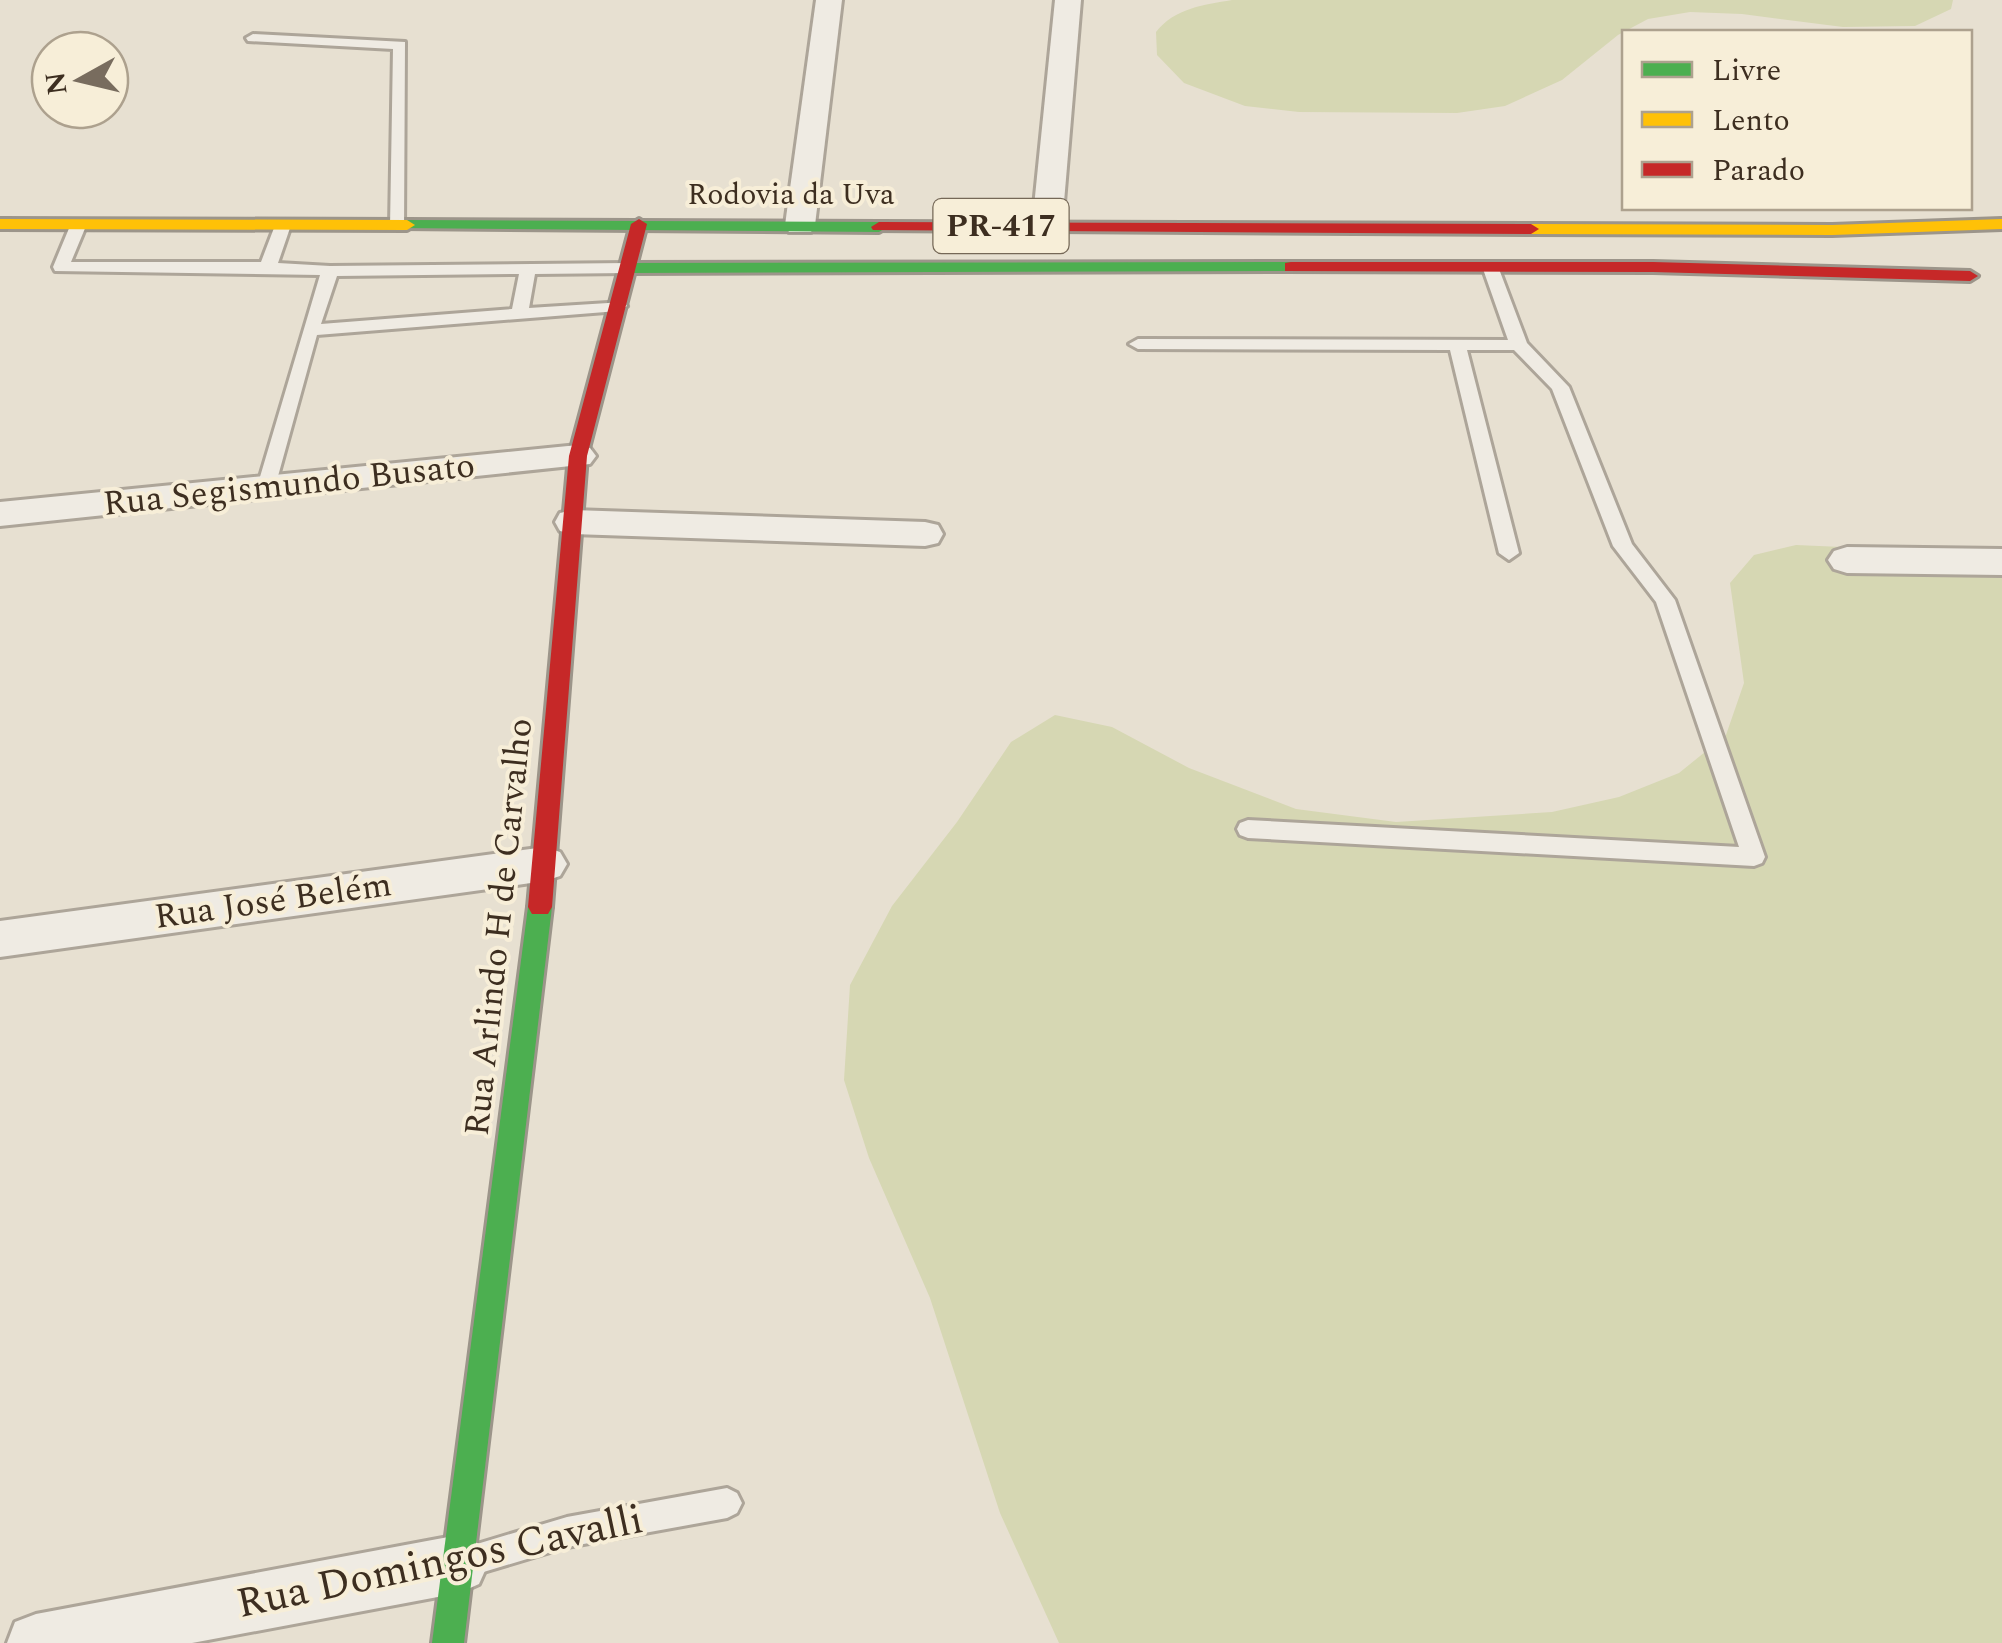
<svg xmlns="http://www.w3.org/2000/svg" width="2002" height="1643" viewBox="0 0 2002 1643" font-family="Spectral,serif">
	<rect width="100%" height="100%" fill="#e7e0d1"/>
	<g fill="#d6d7b3">
		<path d="M1232,0H1953L1951,9L1915,26L1843,27L1742,14L1690,12L1648,19L1618,35L1562,80L1505,106L1457,113L1299,112L1245,106L1184,83L1157,55L1156,32C1175,8 1203,5 1232,0Z"/>
		<polygon points="1796,545 2002,554 2002,1643 1059,1643 1000,1513 930,1298 869,1158 844,1080 850,985 892,906 957,822 1011,742 1055,715 1112,727 1189,768 1296,809 1396,822 1552,812 1619,797 1679,773 1726,735 1744,683 1730,583 1754,555"/>
	</g>
	<g fill="none" stroke-linecap="round" stroke-linejoin="round">
		<g stroke="#ada599" stroke-width="6">
			<g id="lane">
				<polygon points="253,34 405,42 404,230 390,227 393,49 248,41 246,38"/>
				<path d="M78,221L86,226L71,262H261L274,228L282,223L290,228L278,263L330,266L628,263L636,268L628,273L535,274L529,308L624,302L627,306L618,311L317,335L275,487L266,493L257,487L320,275L55,271L53,267L70,226ZM519,274L512,309L321,324L337,276Z"/>
				<polygon points="1491,264 1499,269 1527,343 1569,387 1632,544 1675,600 1765,857 1762,863 1754,866 1248,838 1240,835 1237,829 1240,823 1248,820 1739,847 1656,602 1613,546 1552,389 1514,350 1467,350 1519,553 1509,560 1499,553 1450,350 1138,349 1129,344 1138,339 1508,340 1483,269"/>
				<polygon points="727,1488 737,1493 742,1503 737,1513 727,1518 567,1547 467,1577 456,1573 452,1562 456,1551 467,1547 567,1517"/>
			</g>
		</g>
		<g stroke="#ada599" stroke-width="6">
			<g id="street">
				<polygon points="816,0 842,0 815,225 811,232 789,232 785,225"/>
				<polygon points="1055,0 1081,0 1062,226 1058,233 1036,233 1032,226"/>
				<polygon points="578,445 590,448 596,456 590,464 0,526 0,502"/>
				<polygon points="573,510 925,522 938,525 943,534 938,543 925,546 573,534 560,531 555,522 560,513"/>
				<polygon points="1847,547 2002,549 2002,575 1847,573 1834,569 1828,560 1834,551"/>
				<polygon points="545,847 560,852 567,864 560,876 545,881 0,957 0,921"/>
				<polygon points="459,1535 479,1544 488,1564 479,1584 459,1593 192,1643 7,1643 15,1622 36,1614"/>
			</g>
		</g>
		<g stroke="#9c958a" stroke-width="6">
			<g id="fast">
				<polygon points="407,220 879,222 887,227 879,232 401,228 399,225"/>
				<polygon points="1291,262 1297,263 1297,271 628,273 620,268 628,263"/>
				<polygon points="540,898 548,900 552,907 464,1643 432,1643 528,907 532,900"/>
			</g>
		</g>
		<g stroke="#9c958a" stroke-width="6">
			<g id="slow">
				<polygon points="0,219 407,220 415,225 407,230 0,229"/>
				<polygon points="2002,219 2002,229 1832,235 1531,234 1523,229 1531,224 1832,225"/>
			</g>
		</g>
		<g stroke="#9c958a" stroke-width="6">
			<g id="jam">
				<polygon points="639,219 647,224 587,456 552,907 548,914 532,914 528,907 569,456 631,224"/>
				<polygon points="879,222 1531,224 1539,229 1531,234 873,230 871,227"/>
				<polygon points="1291,262 1653,262 1970,271 1978,276 1970,281 1653,272 1285,271 1285,263"/>
			</g>
		</g>
		<use href="#lane" fill="#efebe3" fill-rule="evenodd"/>
		<use href="#street" fill="#efebe3" fill-rule="evenodd"/>
		<use href="#fast" fill="#4caf50" fill-rule="evenodd"/>
		<use href="#slow" fill="#ffc107" fill-rule="evenodd"/>
		<use href="#jam" fill="#c62828" fill-rule="evenodd"/>
	</g>
	<g text-anchor="middle" dominant-baseline="central" stroke-width="8" stroke-linejoin="round" paint-order="stroke">
		<g font-size="30" fill="#3d2e20" stroke="#f7eed8">
			<text x="791" y="195">Rodovia da Uva</text>
		</g>
		<rect fill="#f7eed8" stroke="#756857" stroke-width="2.5" x="933.5" y="199" width="135" height="54" rx="8"/>
		<g font-size="32" font-weight="bold" fill="#3d2e20">
			<text x="1001" y="226">PR-417</text>
		</g>
		<g font-size="35" fill="#3d2e20" stroke="#f7eed8">
			<text transform="translate(289 485) rotate(-6)">Rua Segismundo Busato</text>
			<text transform="translate(273 901) rotate(-8)">Rua José Belém</text>
			<text transform="translate(499 927) rotate(-84)">Rua Arlindo H de Carvalho</text>
		</g>
		<g font-size="42" fill="#3d2e20" stroke="#f7eed8">
			<text transform="translate(440 1562) rotate(-12)">Rua Domingos Cavalli</text>
		</g>
	</g>
	<rect x="1622" y="30" width="350" height="180" fill="#f7eed8" stroke="#ada18e" stroke-width="2.5"/>
	<rect x="1642" y="62" width="50" height="15" fill="#4caf50" stroke="#ada18e" stroke-width="2.5"/>
	<text x="1712" y="80" font-size="30" fill="#3d2e20">Livre</text>
	<rect x="1642" y="112" width="50" height="15" fill="#ffc107" stroke="#ada18e" stroke-width="2.5"/>
	<text x="1712" y="130" font-size="30" fill="#3d2e20">Lento</text>
	<rect x="1642" y="162" width="50" height="15" fill="#c62828" stroke="#ada18e" stroke-width="2.5"/>
	<text x="1712" y="180" font-size="30" fill="#3d2e20">Parado</text>
	<g transform="translate(80 80) rotate(262)"><circle r="48" fill="#f7eed8" stroke="#ada18e" stroke-width="2.5"/>
	<path d="M0-8L18 38L0 25L-18 38Z" fill="#786c5e"/>
	<text y="-15" font-size="28" font-weight="bold" text-anchor="middle" fill="#3d2e20">N</text>
	</g>
</svg>
